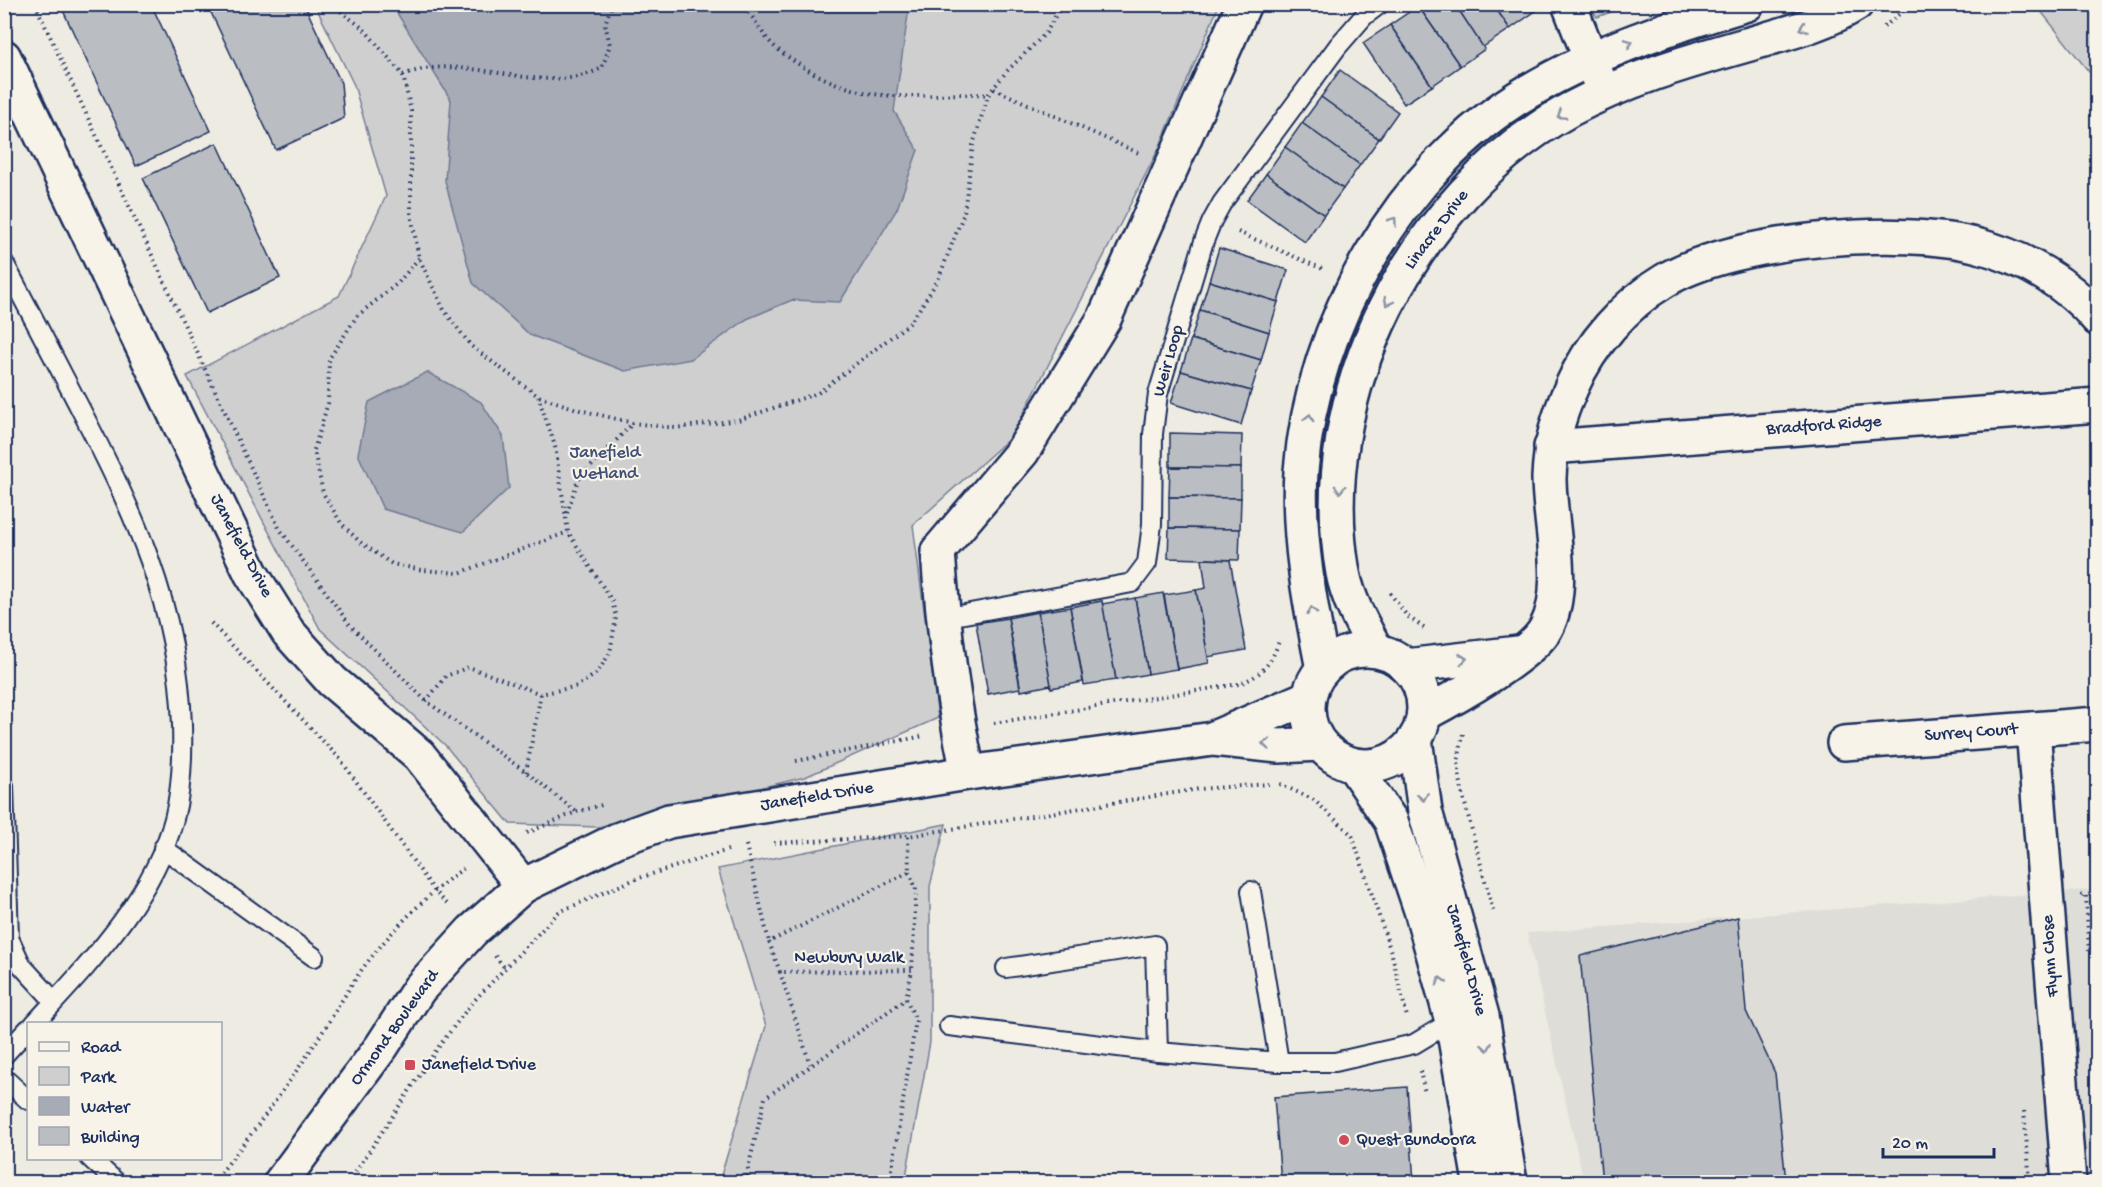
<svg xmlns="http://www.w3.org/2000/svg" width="2102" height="1187" viewBox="0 0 2102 1187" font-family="'Gochi Hand',sans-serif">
	<rect width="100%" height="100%" fill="#eeebe2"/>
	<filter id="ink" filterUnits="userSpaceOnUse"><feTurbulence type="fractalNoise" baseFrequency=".0167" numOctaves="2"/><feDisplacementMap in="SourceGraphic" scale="12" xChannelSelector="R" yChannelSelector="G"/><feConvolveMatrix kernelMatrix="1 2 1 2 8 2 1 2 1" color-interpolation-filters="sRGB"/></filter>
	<g filter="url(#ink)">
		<polygon fill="#deddd8" points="2097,889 2097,1182 1584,1182 1527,933"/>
		<g fill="#cfcfcf" stroke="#757f96" stroke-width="1.5">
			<polygon points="315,5 1219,5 1159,148 1012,436 913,525 938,718 805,777 598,827 510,824 445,745 320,629 187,376 339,296 386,196 354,85"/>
			<polygon points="1588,5 1630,5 1597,17"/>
			<polygon points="2036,5 2094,5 2097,8 2097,78 2089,72"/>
			<polygon points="946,824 930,886 930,1042 905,1182 719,1182 766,1026 718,869"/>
		</g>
		<g fill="#a6abb5" stroke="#6e7992" stroke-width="1.5">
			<polygon points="392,5 915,5 908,15 894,111 918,150 897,209 840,302 792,300 747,319 691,359 625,371 530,335 473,283 445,181 451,100"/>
			<polygon points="427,372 481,402 503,436 509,488 463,532 383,509 358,454 369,402"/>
		</g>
		<g fill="#babdc2" stroke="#1b2f5e" stroke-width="1.5">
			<polygon points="60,4 151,4 211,131 136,166"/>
			<polygon points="207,4 304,4 341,83 344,118 276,150"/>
			<polygon points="1420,4 1455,4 1485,49 1460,66 1418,6"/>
			<polygon points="1455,4 1493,4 1510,29 1483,47"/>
			<polygon points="1493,4 1533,4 1537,10 1510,29"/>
			<polygon points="1418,6 1460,66 1432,86 1390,25"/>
			<polygon points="1390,25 1432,86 1404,104 1363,43"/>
			<polygon points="1340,70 1398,112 1379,139 1321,97"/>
			<polygon points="1321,97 1379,139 1360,165 1302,123"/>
			<polygon points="1302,123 1360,165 1343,189 1285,147"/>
			<polygon points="217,143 280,278 207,313 143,178"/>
			<polygon points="1285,147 1343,189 1324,215 1266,174"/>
			<polygon points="1266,174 1324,215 1305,242 1247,200"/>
			<polygon points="1219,248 1288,270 1278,302 1209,281"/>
			<polygon points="1209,281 1278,302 1269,332 1200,310"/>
			<polygon points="1200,310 1269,332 1261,360 1191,339"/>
			<polygon points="1191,339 1261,360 1251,391 1181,371"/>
			<polygon points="1181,371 1251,391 1241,425 1171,403"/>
			<polygon points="1170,433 1242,435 1241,468 1170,467"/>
			<polygon points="1170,467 1241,468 1241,498 1169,497"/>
			<polygon points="1169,497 1241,498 1240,529 1169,528"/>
			<polygon points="1169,528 1240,529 1239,560 1168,558"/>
			<polygon points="1202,559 1230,560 1246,650 1208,657 1196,590 1206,588"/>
			<polygon points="1196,590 1209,663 1177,669 1164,595"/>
			<polygon points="1163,593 1177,669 1148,674 1135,598"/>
			<polygon points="1135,598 1148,674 1116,680 1102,604"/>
			<polygon points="1102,601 1116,680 1084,685 1070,607"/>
			<polygon points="1070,607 1083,682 1051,688 1038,612"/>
			<polygon points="1038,612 1051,685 1021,691 1008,618"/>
			<polygon points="1008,618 1020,688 988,694 976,623"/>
			<polygon points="1738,917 1746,1011 1775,1073 1786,1182 1602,1182 1580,956"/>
			<polygon points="1407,1087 1414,1182 1281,1182 1274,1097"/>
		</g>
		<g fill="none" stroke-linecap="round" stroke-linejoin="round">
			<g stroke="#1b2f5e" stroke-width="22">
				<g id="service">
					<path d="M4,263C30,311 55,360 80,408C134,513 178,604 182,725C183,757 182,788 174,819C153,899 88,965 34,1024"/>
					<polyline points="943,618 1132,583 1147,563 1152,524 1153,434 1158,394 1204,241 1212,221 1222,203 1338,46 1364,16 1380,4"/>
					<polyline points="4,786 9,938 22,966 54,1001"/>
					<polyline points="163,848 314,957"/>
					<polyline points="1251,891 1279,1062"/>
					<polyline points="1006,968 1155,945 1158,1052"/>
					<polyline points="949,1026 1158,1052 1279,1062 1335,1062 1414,1044 1452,1021"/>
					<polyline points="4,1055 28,1029"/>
					<polyline points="4,1078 28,1100"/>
					<polyline points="90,1158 116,1182"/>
				</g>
			</g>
			<g stroke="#1b2f5e" stroke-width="38">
				<g id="minor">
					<polyline points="1569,4 1598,78"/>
					<polyline points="4,57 251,573 288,632 332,681 419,755 523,886"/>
					<polyline points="1551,447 2098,405"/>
					<path d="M1376,650C1363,626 1348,600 1343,573C1311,395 1414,196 1569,110C1625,80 1686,62 1746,45C1783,34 1823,25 1856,4"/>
					<circle cx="1366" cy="708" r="58"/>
					<polyline points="1406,666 1518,653"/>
					<path d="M1323,669C1310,604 1297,537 1301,471C1312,325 1401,166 1529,91C1597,51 1672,26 1747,4"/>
					<path d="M1424,714C1453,699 1532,655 1546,628C1568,587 1549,523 1549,478C1550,445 1558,416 1572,386C1590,345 1625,304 1664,281C1731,239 1903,225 1979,246C2024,258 2068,283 2098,319"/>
					<polyline points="2033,729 2069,1182"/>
					<polyline points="1214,738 1309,697"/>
					<polyline points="1415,739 1425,811 1482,1016 1510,1182"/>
					<polyline points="1844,743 2098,724"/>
					<polyline points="1353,765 1391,821 1421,910 1452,1021 1480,1182"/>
					<path d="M968,773C952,699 943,625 938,551L1022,452L1104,319L1244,4"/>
					<polyline points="281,1182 382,1046 419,989 472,931 523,886 617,840 669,821 968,773 1213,739 1279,746 1320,744"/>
				</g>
			</g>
			<g stroke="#1b2f5e" stroke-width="4" stroke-dasharray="1.5 4.5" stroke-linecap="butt">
				<polyline points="35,4 279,528 350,625 426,701 526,772 578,813"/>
				<polyline points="331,4 364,29 403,75 411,111 411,214 419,258 444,310 471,346 538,396 580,410 633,423 675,428 738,420 818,393 911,322 938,280 964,213 973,145 988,95 1007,71 1046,33 1062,4"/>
				<path d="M740,4C755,16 761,35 775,47C809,75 852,95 896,96C928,97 957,92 988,95"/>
				<polyline points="1884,27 1911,4"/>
				<path d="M403,75C469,49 539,100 602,68L610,45L605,24L612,4"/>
				<polyline points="994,89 1141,154"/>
				<polyline points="1238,232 1325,270"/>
				<polyline points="419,258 398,283 357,316 329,359 328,403 314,450 323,493 341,523 360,542 392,564 423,570 459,573 568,532"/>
				<polyline points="567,513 578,480 633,423"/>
				<polyline points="1390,593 1407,616 1424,628"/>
				<polyline points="211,623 340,759 434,890 449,906"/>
				<polyline points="426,701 446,676 469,667 541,694 578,686 597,673 610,653 616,617 612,601 568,532 555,446 538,396"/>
				<path d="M994,723L1239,684C1261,676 1272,663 1279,641"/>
				<polyline points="1463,734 1458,762 1462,792 1493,911"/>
				<polyline points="796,761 924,736"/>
				<polyline points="526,772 541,694"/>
				<polyline points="1280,784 1314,800 1352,835 1392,955 1407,1017"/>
				<polyline points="527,833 576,812 602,805"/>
				<polyline points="774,843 908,836 1199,789 1269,784"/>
				<polyline points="746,845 769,942"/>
				<polyline points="909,872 916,888 912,970"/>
				<polyline points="2081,895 2086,895 2089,951"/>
				<polyline points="495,956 505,968"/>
				<polyline points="780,972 810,1064"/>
				<polyline points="1420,1071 1425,1093"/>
				<polyline points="2024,1111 2030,1182"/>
				<path d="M213,1182C250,1138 284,1090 316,1042C332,1018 346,992 363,968C392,930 425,896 464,868"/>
				<polyline points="349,1182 437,1049 471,1004 559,912 633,880 728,850"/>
				<polyline points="768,1182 746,1177 765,1098 906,999 912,970 780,972 769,942 909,872 908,836"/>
				<polyline points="890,1182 916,1020 906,999"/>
			</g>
			<use href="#service" stroke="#f7f3e8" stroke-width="18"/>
			<use href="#minor" stroke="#f7f3e8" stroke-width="33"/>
		</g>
		<defs><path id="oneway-chevron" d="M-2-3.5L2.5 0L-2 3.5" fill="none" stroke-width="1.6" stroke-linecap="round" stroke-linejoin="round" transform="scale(1.5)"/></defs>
		<g stroke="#8991a3">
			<use href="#oneway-chevron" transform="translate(1803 28) rotate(161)"/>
			<use href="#oneway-chevron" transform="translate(1629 43) rotate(-21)"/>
			<use href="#oneway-chevron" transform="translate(1561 115) rotate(148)"/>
			<use href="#oneway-chevron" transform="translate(1393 221) rotate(-54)"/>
			<use href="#oneway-chevron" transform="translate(1388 302) rotate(118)"/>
			<use href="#oneway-chevron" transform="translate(1309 418) rotate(-77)"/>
			<use href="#oneway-chevron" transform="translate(1340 489) rotate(93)"/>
			<use href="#oneway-chevron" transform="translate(1312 611) rotate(-100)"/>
			<use href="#oneway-chevron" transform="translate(1463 659) rotate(-6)"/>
			<use href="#oneway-chevron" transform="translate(1266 744) rotate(-174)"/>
			<use href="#oneway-chevron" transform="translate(1423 797) rotate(81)"/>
			<use href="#oneway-chevron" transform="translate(1441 981) rotate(-106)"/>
			<use href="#oneway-chevron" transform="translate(1487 1047) rotate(80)"/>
		</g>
	</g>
	<g fill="#d1495b" stroke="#f7f3e8" stroke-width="2">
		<rect x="404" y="1059" width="12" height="12" rx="3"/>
		<circle cx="1344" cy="1140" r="6"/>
	</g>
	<g text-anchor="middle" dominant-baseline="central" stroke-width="4.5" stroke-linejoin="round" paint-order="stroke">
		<g font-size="18" fill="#1b2f5e" stroke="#f7f3e8">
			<text transform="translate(1437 230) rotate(-53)">Linacre Drive</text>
			<text transform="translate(1169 361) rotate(-74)">Weir Loop</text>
			<text transform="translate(1824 426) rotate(-4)">Bradford Ridge</text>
			<text transform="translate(241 546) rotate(62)">Janefield Drive</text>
			<text transform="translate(1971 733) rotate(-4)">Surrey Court</text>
			<text transform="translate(817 797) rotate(-9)">Janefield Drive</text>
			<text transform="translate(2051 956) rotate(-94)">Flynn Close</text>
			<text x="849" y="958">Newbury Walk</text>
			<text transform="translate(1466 960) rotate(75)">Janefield Drive</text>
			<text transform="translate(395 1028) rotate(-54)">Ormond Boulevard</text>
		</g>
		<g font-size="18" fill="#3f4f75" stroke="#f7f3e8">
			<text x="605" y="453">Janefield<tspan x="605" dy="21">Wetland</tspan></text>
		</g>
		<g font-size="18" fill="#1b2f5e" stroke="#f7f3e8" text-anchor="start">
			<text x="422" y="1065">Janefield Drive</text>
			<text x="1356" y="1140">Quest Bundoora</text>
		</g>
	</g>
	<rect width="2102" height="1187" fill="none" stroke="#f7f3e8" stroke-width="24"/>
	<rect x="12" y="12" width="2078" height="1163" fill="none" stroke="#1b2f5e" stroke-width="2" filter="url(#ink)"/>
	<rect x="27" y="1022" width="195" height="138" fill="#f7f3e8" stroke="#9fa5b1" stroke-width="1.5"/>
	<rect x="39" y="1042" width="30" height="9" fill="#f7f3e8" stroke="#9fa5b1" stroke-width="1.5"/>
	<text x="81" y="1052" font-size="18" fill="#1b2f5e">Road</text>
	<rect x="39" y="1067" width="30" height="18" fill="#cfcfcf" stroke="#9fa5b1" stroke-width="1.5"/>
	<text x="81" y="1082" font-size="18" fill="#1b2f5e">Park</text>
	<rect x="39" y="1097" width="30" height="18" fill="#a6abb5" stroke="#9fa5b1" stroke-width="1.5"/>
	<text x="81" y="1112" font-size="18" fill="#1b2f5e">Water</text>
	<rect x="39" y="1127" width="30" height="18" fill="#babdc2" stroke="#9fa5b1" stroke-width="1.5"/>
	<text x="81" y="1142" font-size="18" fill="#1b2f5e">Building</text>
	<path d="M1883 1148v9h111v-9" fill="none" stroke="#1b2f5e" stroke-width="3"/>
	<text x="1892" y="1148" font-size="18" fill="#1b2f5e" stroke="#f7f3e8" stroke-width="4.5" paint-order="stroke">20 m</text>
</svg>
